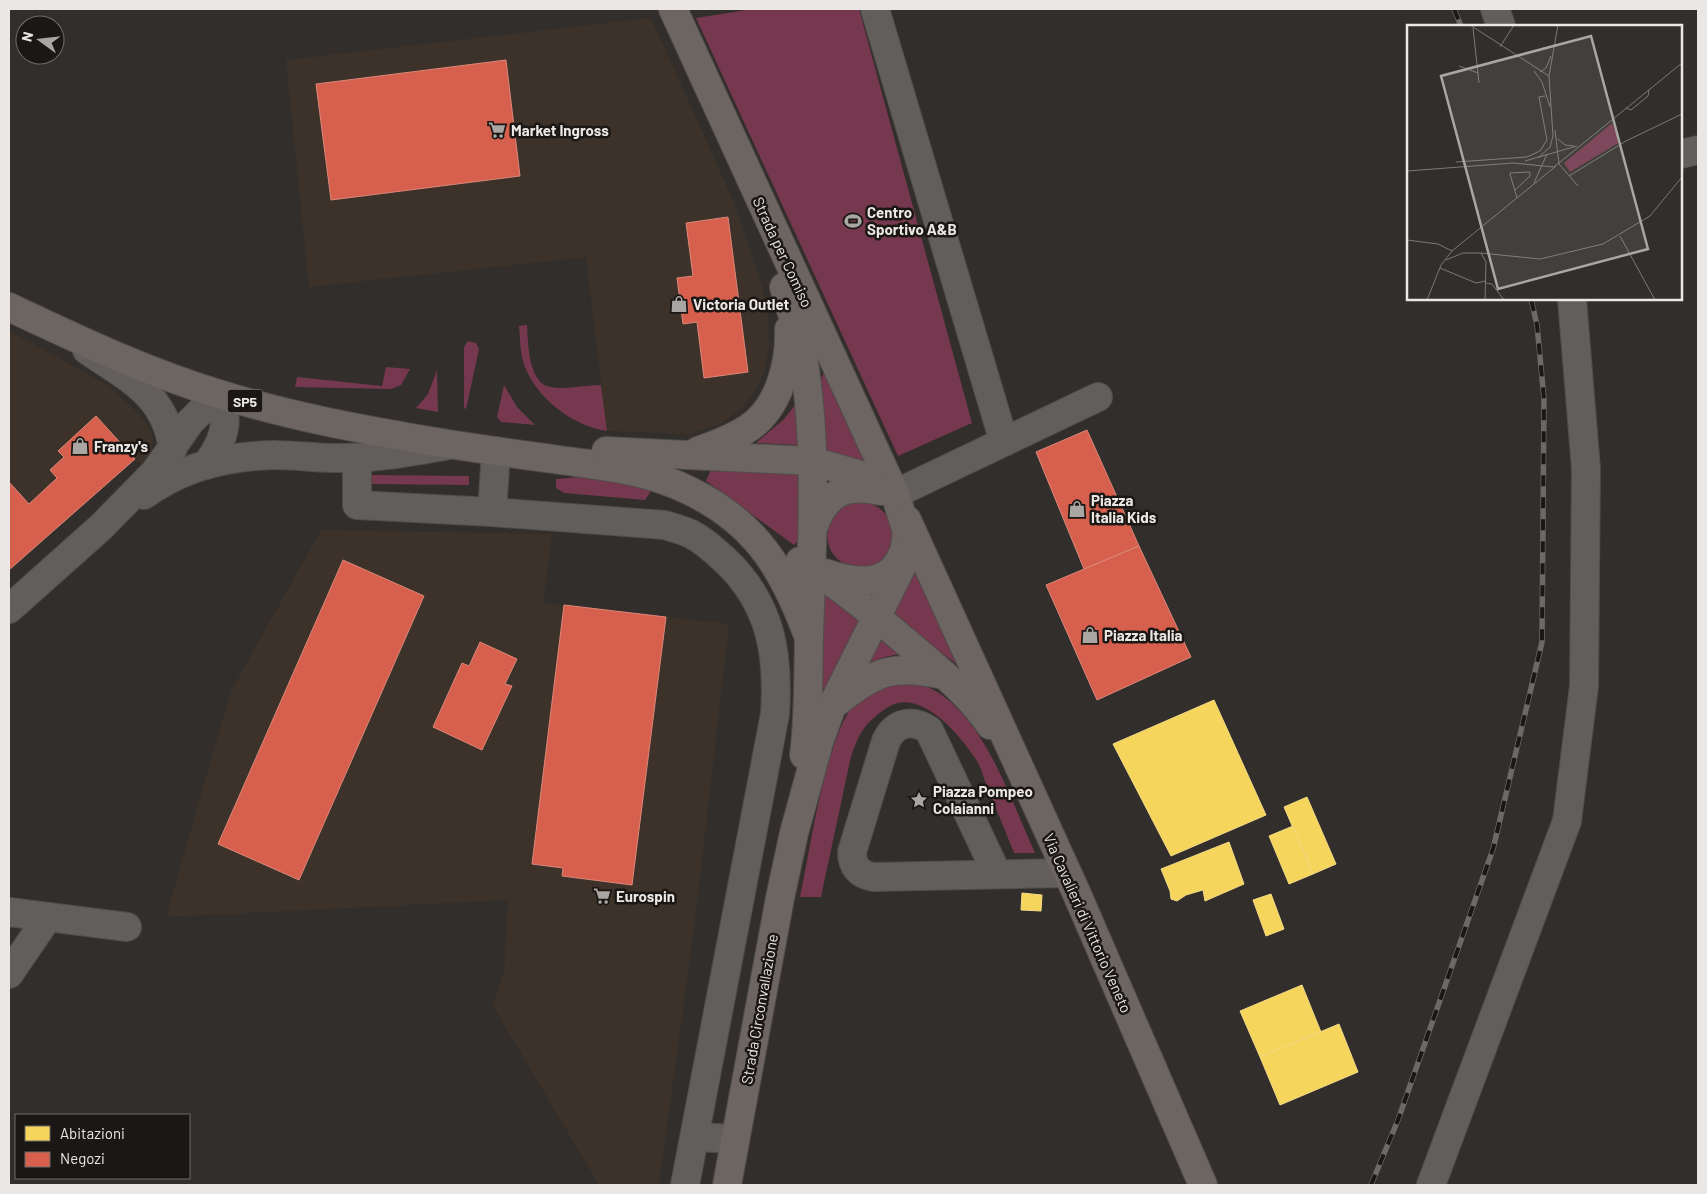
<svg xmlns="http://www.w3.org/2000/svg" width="1707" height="1194" viewBox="0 0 1707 1194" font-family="Barlow,sans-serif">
	<rect width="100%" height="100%" fill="#312e2c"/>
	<g fill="#3c3229">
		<polygon points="651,18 733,200 763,289 768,320 769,347 764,373 752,396 740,410 722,423 690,434 607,431 586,257 309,287 286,60"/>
		<polygon points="9,331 108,385 138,413 147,424 153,437 151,455 146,469 135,459 9,570"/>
		<polygon points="321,530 552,534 543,603 729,624 694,928 659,1185 599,1185 493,1006 504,972 508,900 166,917 231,691"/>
	</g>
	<g fill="#76384f">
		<polygon points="753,9 859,9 972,423 898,456 696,18"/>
		<path d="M527,325C528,342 528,383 550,387C565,390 585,385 601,385L607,431C572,426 533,396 523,361C520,350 520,337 519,326Z"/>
		<polygon points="468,341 476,343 479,349 466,409 464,408 464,347"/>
		<polygon points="386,367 410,369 401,385 391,389 295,387 297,377 382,386"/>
		<polygon points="437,370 438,412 416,408 428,394"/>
		<polygon points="823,374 827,374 868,461 865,465 823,454 819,384"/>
		<polygon points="504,385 517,407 535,425 501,422 497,417"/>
		<polygon points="798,401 799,445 756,443 784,419"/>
		<polygon points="714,463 801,471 800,539 794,545 706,481"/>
		<polygon points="370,475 469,476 469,485 370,484"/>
		<polygon points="591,476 635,484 651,491 645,500 564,493 556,488 556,479"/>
		<circle cx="860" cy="535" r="33"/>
		<polygon points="916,557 958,665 890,615"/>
		<polygon points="827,592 864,620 822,700 824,594"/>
		<polygon points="880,634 909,652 885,657 864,665"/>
		<path d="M910,681C978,694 1009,797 1035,853H1014C1005,831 996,808 987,786C983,777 981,766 975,758C959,734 920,687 888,707C864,723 858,734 850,761L821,897H800C810,851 826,732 857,701C870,689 893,683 910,681Z"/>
	</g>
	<g fill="#f6d55c" stroke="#f3da85">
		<polygon points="1214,700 1266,815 1171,856 1113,744"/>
		<polygon points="1307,797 1336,864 1313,874 1284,807"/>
		<polygon points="1293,826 1313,874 1289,884 1269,836"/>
		<polygon points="1229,842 1244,884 1205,901 1203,890 1186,895 1177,901 1171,899 1170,891 1161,869"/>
		<polygon points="1022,893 1042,895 1041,911 1021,910"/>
		<polygon points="1271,894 1284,929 1266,936 1253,900"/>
		<polygon points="1302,985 1321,1032 1260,1057 1240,1011"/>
		<polygon points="1339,1024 1358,1072 1280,1105 1260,1057"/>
	</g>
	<g fill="#d6604d" stroke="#dc887a">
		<polygon points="506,60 520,176 331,200 316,84"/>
		<polygon points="728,217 748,372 704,378 697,322 683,324 677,278 693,276 686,223"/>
		<polygon points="96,416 135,459 9,570 9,482 29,504 57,478 50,470 64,457 58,451"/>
		<polygon points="1087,430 1139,546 1084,569 1036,452"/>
		<polygon points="1139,546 1191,657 1097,700 1046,585"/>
		<polygon points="343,560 424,596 299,880 218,844"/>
		<polygon points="564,605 666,617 632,885 562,876 563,868 532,864"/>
		<polygon points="480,642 517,659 505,684 512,686 482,750 433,727 462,663 469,666"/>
	</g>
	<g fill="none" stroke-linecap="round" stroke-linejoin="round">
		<g stroke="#4f4d4a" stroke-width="30">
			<g id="minor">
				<polyline points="875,9 1004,442"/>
				<polyline points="1495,9 1501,26"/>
				<polyline points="1681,154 1698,150"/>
				<path d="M87,350C130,380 164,393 173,448"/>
				<path d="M357,458V505L492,512L665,525C674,528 683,530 691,534C705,541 716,552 727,562C771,605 779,654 775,714L685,1185"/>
				<polyline points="895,494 1098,397"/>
				<path d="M144,495C182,467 228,456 274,455C298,455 322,459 346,458C379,458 413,451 445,446"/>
				<polyline points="492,512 496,451"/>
				<path d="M9,609L101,527L155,472L190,422L218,394C232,420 223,443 206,465"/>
				<path d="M997,874L929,730C912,719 895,722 886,741L852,852C852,866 859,875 874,877L1066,873"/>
				<polyline points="9,912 127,927"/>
				<polyline points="9,974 48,917"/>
				<polyline points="695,1137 735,1139"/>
				<polyline points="1431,1185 1567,821 1584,686 1586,469 1572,299"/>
			</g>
		</g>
		<g stroke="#4f4d4a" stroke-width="30">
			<g id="major">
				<polyline points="673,9 895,494 907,532 902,566 832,706 819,742 794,833 780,898 727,1185"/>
				<path d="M784,287C789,306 797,326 801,345C819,441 812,540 809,638C808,677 809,716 804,755"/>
				<path d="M9,307C77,339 146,372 219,394C276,412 337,425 396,435C448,445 501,452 553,459C600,466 647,469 690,491C758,524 784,571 809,638"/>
				<polyline points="606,451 812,461 857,474 895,494"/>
				<path d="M698,451C715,445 732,439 747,429C779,409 790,364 789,329"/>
				<polyline points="907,520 1076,892 1203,1185"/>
				<path d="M813,528C825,493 845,483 881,491"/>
				<path d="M800,561C838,584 873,614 906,642C936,668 968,692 990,725"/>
				<path d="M825,573C851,582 887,589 901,557"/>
				<path d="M837,702C877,670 894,664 944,675"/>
			</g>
		</g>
		<use href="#minor" stroke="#615e5c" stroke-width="28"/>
		<use href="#major" stroke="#6c6562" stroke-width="28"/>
		<g stroke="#6c6a68" stroke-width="5.5">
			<g id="rail">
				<polyline points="1454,9 1461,26"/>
				<polyline points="1371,1185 1398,1120 1493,849 1542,642 1544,399 1537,325 1531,299"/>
			</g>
		</g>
		<use href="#rail" stroke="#1a1714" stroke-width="4" stroke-dasharray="11" stroke-linecap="butt"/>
	</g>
	<defs>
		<g id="supermarket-bare" transform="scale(1.35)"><path d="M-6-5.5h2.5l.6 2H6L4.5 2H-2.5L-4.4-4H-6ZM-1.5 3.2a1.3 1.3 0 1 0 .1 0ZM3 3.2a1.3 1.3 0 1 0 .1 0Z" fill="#aaa6a4" stroke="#1a1714" stroke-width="2.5" paint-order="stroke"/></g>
		<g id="stadium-bare" transform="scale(1.35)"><path d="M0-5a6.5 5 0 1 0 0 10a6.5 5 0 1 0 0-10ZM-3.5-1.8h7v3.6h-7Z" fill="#aaa6a4" stroke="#1a1714" stroke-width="2.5" paint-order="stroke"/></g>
		<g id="shop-bare" transform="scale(1.35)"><path d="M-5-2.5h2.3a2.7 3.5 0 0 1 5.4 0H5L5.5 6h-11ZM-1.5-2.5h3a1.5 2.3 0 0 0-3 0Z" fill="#aaa6a4" stroke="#1a1714" stroke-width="2.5" paint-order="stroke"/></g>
		<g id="sight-bare" transform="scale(1.35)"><path d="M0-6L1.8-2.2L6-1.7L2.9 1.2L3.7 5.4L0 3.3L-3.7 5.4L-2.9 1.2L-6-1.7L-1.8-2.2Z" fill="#aaa6a4" stroke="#1a1714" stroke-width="2.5" paint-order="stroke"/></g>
	</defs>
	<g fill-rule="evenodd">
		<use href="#supermarket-bare" x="497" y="130"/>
		<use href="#stadium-bare" x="853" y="221"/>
		<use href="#shop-bare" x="679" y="304"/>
		<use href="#shop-bare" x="80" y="446"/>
		<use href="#shop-bare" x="1077" y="509"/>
		<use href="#shop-bare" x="1090" y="635"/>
		<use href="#sight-bare" x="919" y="800"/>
		<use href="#supermarket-bare" x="602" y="896"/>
	</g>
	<g text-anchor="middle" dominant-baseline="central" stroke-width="5" stroke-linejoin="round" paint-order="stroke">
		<rect fill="#1a1714" stroke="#aca9a6" stroke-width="1" x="227.5" y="389.5" width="35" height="23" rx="4"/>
		<g font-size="14" font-weight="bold" fill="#ebe7e4">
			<text x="245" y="401">SP5</text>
		</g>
		<g font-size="15" font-weight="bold" fill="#ebe7e4" stroke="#1a1714" text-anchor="start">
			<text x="511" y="130">Market Ingross</text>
			<text x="867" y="212">Centro<tspan x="867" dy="17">Sportivo A&amp;B</tspan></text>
			<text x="693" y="304">Victoria Outlet</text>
			<text x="94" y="446">Franzy's</text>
			<text x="1091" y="500">Piazza<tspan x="1091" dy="17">Italia Kids</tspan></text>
			<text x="1104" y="635">Piazza Italia</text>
			<text x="933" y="791">Piazza Pompeo<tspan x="933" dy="17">Colaianni</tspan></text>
			<text x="616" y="896">Eurospin</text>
		</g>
		<g font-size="15" fill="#ebe7e4" stroke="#1a1714">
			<text transform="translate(783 252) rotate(65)">Strada per Comiso</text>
			<text transform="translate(1088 923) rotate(66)">Via Cavalieri di Vittorio Veneto</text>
			<text transform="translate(759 1009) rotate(-80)">Strada Circonvallazione</text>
		</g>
	</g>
	<g transform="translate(1407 25)">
		<rect width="275" height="275" fill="#312e2c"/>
		<path d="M205,98L213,117L163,147L157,138Z" fill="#76384f"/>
		<path fill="none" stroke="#7b7876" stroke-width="1" d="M63,0L142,51M66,3L72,58M93,22L107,0M52,41L71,48M127,46L135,57L143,82M133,47L139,43L144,31M219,83L224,85L241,71L242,65M148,105L152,139M151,114L158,120L167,121M131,133L143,122L146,111L142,51L151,0M118,136L170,121M49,137L120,132L133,126L140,115L132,72L138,71M152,139L171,161M0,146L106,138L147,142L275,38M162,151L219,116L275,89M127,158L140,129M108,165L123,151V147L103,148V149L110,173M213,211L248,275M0,215L31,219L45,226M74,228L133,234L196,219L243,191L275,152M39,235L56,228H74L79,237L78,275M33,243L69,258L79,256M79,258L85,259L97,275M20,275L34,240L45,226L149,141"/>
		<path fill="#aaa6a4" fill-opacity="0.15" stroke="#aaa6a4" stroke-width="2.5" d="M184,11L241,224L91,264L34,51Z"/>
		<rect width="275" height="275" fill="none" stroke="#ebe7e4" stroke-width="2.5"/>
	</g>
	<rect width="1707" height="1194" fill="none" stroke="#ebe7e4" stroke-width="20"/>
	<rect x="15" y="1114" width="175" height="65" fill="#1a1714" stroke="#6e6a67"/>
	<rect x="25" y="1126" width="25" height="15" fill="#f6d55c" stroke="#6e6a67"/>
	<text x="60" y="1139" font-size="15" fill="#ebe7e4">Abitazioni</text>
	<rect x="25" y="1152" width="25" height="15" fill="#d6604d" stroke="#6e6a67"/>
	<text x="60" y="1164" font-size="15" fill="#ebe7e4">Negozi</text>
	<g transform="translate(40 40) rotate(285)"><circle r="24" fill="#1a1714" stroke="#6e6a67"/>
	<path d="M0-4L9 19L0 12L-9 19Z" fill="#aaa6a4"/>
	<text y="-8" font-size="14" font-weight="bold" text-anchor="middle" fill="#ebe7e4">N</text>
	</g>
</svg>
